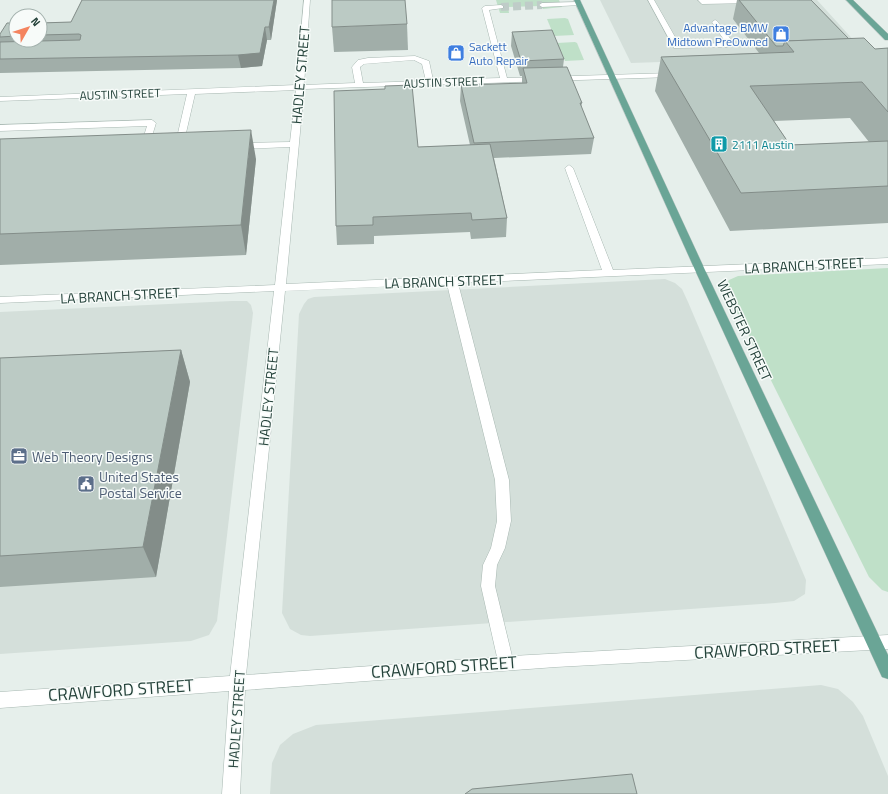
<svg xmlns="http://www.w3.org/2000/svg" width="888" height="794" viewBox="0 0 888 794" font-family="'Titillium Web',sans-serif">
	<rect width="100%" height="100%" fill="#e6efeb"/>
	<g fill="#d4dfda">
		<polygon points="600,0 817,0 867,55 631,63"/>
		<polygon points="665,279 675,283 682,289 688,302 806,580 805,594 794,601 775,603 310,636 301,635 290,629 282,613 299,314 304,304 308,299 314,297"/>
		<polygon points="232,301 247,301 251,305 253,313 217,621 209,635 191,641 0,654 0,312"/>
		<polygon points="821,685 838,689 853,702 863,716 888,776 888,794 270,794 272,763 280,745 293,734 316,725"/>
	</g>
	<g fill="#bfe0c8">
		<polygon points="496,0 559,0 562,7 543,9 541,6 508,7 509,13 500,13"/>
		<polygon points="565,18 568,19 574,35 554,36 547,19"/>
		<polygon points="575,42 577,43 584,60 565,61 557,43"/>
		<polygon points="888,268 888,592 882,590 869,577 725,288 729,280 738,276"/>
	</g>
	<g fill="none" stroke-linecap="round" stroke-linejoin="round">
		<polyline stroke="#bfccc8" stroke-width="8" stroke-dasharray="8 4" stroke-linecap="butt" points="501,7 542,5"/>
		<g stroke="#a8b8b2" stroke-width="1">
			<g id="minor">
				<path d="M304,0H310L304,85L355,83L352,67L358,60L368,58L415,56L429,61L433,80L500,78L482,8L485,6L501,5L503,6V8L489,10L507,78L672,73L676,75L672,77L304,89L286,284L602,270L565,168L569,165L573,168L613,270L888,258V264L458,283L509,480L511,521L505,548L497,565L495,586L512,656L888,635V649L556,667L245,690L240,794H222L229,691L0,708V692L230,676L274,291L0,303V297L275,285L290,147L238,149L234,146L238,143L290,142L296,90L195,94L183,146L179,149L175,146L187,94L0,101V97L296,85ZM414,60L422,64L426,81L363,83L360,67L364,64ZM447,284L495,480L497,521L491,548L483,565L481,586L497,657L246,675L285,291Z"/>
				<polygon points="648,0 654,0 679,44 726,43 712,22 715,20 717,21 735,45 731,47 674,48"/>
				<polygon points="698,0 755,0 755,1 752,3 702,4"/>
				<polygon points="579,2 582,4 581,5 542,7 539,5 542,3"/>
				<polygon points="152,120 156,123 148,149 144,152 140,149 147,126 0,131 0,125"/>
			</g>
		</g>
		<g stroke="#c2cac8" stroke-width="1">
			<g id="major">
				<polygon points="574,0 580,0 705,270 888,655 888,679 882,677 695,270"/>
				<polygon points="846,0 853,0 888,34 888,40 885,40"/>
			</g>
		</g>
		<use href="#minor" fill="#fff" fill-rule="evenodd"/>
		<use href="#major" fill="#6aa596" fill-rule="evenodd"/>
	</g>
	<g fill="#a1aea9" fill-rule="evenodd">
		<polygon points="82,0 277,0 271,40 267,40 262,66 241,68 0,73 0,34 16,23 16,40 40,40 40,23 71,22"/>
		<path d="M737,0H811L849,39L875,49L888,48V223L730,231L655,91L661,57L759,53L733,19ZM850,118L869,142L790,145L774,121Z"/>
		<polygon points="407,24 408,50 334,52 332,27"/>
		<polygon points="512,32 564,59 563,67 582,103 581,107 594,138 591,154 494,158 507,218 506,237 471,239 470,232 374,236 374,244 337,245 336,226 418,147 470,145 460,101 461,85 522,83 522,76 520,76 511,46"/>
		<polygon points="0,139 256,159 246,255 0,265"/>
		<polygon points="181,350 190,382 156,577 0,587 0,358"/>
	</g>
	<g fill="#838d89">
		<polygon points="274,0 277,0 271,40 269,27"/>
		<polygon points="265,27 267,40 262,66 241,68 238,55"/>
		<polygon points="251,130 256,159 246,255 241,225"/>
		<polygon points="181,350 190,382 156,577 143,547"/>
	</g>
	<g fill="#bbcac4" stroke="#838d89">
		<polygon points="82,0 274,0 269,27 265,27 260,53 238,55 0,59 0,42 80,40 81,35 79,34 40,35 40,23 71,22"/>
		<polygon points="332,0 405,0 407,24 332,27"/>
		<polygon points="739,0 811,0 849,39 785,41 783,46 776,46"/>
		<polygon points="7,23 16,23 16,36 0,37 0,34"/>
		<polygon points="552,30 564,59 521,61 512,32"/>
		<polygon points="864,38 875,49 888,48 888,112 862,82 750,86 790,145 888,141 888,186 741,193 661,57 794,52 785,41"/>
		<polygon points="567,67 582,103 580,103 594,138 474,143 461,85 527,83 523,68"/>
		<polygon points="412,85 418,147 490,144 507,218 472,220 471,213 373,217 373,225 336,226 334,91 385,89 385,86"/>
		<polygon points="251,130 241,225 0,234 0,139"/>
		<polygon points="181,350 143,547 0,556 0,358"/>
		<polygon points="632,774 637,794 465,794 472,789"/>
	</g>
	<defs>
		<g id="shop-square" transform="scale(0.9)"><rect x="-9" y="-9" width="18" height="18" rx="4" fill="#3f7fe0" stroke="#f7fbf9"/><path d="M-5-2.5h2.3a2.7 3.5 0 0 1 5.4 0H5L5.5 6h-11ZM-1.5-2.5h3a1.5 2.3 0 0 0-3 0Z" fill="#fff"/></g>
		<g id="building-square" transform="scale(0.9)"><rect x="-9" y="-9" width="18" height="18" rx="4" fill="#0f9aa8" stroke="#f7fbf9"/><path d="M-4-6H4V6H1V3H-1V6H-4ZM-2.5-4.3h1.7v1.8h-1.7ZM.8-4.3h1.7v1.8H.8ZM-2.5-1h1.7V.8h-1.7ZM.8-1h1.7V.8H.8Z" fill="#fff"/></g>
		<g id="office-square" transform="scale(0.9)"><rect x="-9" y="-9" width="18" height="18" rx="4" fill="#5c6f8a" stroke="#f7fbf9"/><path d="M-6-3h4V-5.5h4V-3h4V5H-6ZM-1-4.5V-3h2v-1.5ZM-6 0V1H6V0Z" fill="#fff"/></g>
		<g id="civic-square" transform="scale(0.9)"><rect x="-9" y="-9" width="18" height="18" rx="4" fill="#5c6f8a" stroke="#f7fbf9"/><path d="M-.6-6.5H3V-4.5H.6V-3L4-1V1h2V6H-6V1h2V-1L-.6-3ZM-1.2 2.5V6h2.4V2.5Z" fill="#fff"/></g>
	</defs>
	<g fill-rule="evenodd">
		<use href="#shop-square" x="781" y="34"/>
		<use href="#shop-square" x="456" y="53"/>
		<use href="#building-square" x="719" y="144"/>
		<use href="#office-square" x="19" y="456"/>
		<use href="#civic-square" x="86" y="484"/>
	</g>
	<g text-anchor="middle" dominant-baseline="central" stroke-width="3" stroke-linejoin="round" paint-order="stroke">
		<g font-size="12" fill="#366cbe" stroke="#f7fbf9" text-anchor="end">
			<text x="768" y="27">Advantage BMW<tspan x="768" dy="14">Midtown PreOwned</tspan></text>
			<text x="469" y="46" text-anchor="start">Sackett<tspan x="469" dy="14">Auto Repair</tspan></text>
		</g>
		<g font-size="12" fill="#24423a" stroke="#f7fbf9">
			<text transform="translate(444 82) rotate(-2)">AUSTIN STREET</text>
			<text transform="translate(120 94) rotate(-2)">AUSTIN STREET</text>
		</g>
		<g font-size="12" fill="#0d838f" stroke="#f7fbf9" text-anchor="start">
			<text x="732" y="144">2111 Austin</text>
		</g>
		<g font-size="14" fill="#24423a" stroke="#f7fbf9">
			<text transform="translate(300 75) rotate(-85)">HADLEY STREET</text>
			<text transform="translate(804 265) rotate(-3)">LA BRANCH STREET</text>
			<text transform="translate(444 281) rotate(-2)">LA BRANCH STREET</text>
			<text transform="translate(120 295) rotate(-3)">LA BRANCH STREET</text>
			<text transform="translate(745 330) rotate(65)">WEBSTER STREET</text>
			<text transform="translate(268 397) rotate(-84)">HADLEY STREET</text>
			<text transform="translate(236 719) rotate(-86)">HADLEY STREET</text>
		</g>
		<g font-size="14" fill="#4e5e75" stroke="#f7fbf9" text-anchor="start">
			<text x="32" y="456">Web Theory Designs</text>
			<text x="99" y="476">United States<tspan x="99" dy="16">Postal Service</tspan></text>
		</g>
		<g font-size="17" fill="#24423a" stroke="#f7fbf9">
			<text transform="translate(767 649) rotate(-3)">CRAWFORD STREET</text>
			<text transform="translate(444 667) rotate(-4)">CRAWFORD STREET</text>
			<text transform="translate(121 690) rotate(-4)">CRAWFORD STREET</text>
		</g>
	</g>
	<g transform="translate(28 28) rotate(51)"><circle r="19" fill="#f7fbf9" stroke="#a3b1ad"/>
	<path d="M0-3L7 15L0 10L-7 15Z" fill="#f4845f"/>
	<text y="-6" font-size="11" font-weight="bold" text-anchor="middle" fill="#24423a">N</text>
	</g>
</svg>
